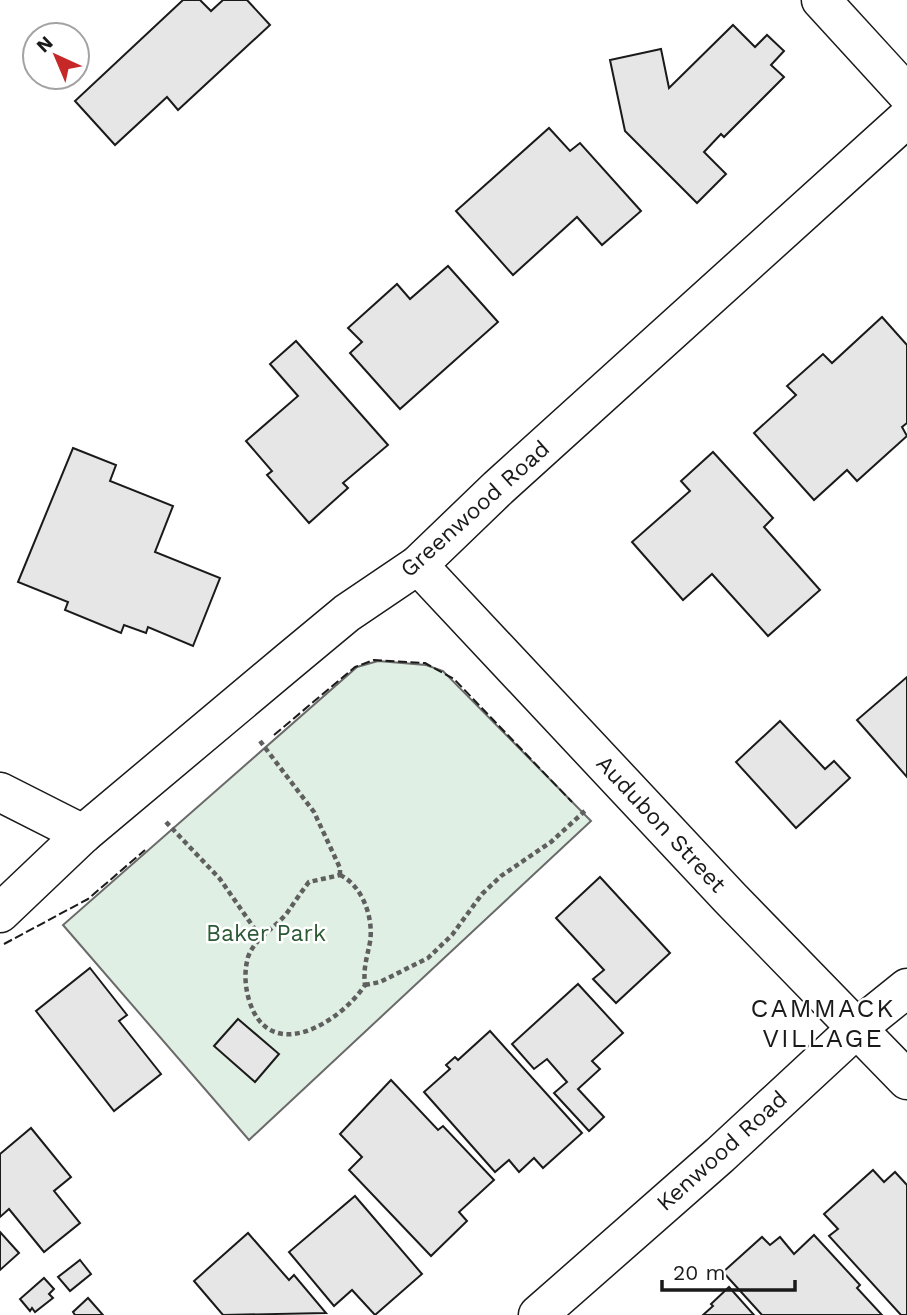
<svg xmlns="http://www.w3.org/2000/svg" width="907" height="1315" viewBox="0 0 907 1315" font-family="'Work Sans',sans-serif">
	<rect width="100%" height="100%" fill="#fff"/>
	<polygon fill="#e0efe3" stroke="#6a6a6a" stroke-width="2" points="378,661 426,665 443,671 591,821 249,1140 63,925 357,667"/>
	<g fill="#e6e6e6" stroke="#1a1a1a" stroke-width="2">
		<polygon points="183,0 200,0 211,11 223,0 247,0 270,25 178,110 167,97 115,145 75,101"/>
		<polygon points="733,25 755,47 767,35 784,51 771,65 784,77 724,137 721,134 704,152 726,174 697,203 625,131 610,60 661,49 669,88"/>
		<polygon points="549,128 570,151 580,143 641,211 602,245 577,217 513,275 456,211"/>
		<polygon points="448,266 498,322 400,409 350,353 362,342 348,328 397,284 410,299"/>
		<polygon points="882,317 907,345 907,423 902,427 907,436 857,481 847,470 814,500 754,433 796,395 787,386 823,354 832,363"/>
		<polygon points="296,341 388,445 343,483 348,488 309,523 267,475 272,471 246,441 298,396 270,364"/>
		<polygon points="73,448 116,465 110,481 173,506 155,552 220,578 193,646 148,627 146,633 124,625 121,633 65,610 68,602 18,582"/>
		<polygon points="713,452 773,518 764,527 820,590 768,636 712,574 683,600 632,542 690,491 681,481"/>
		<polygon points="907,677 907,777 857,720"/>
		<polygon points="780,721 825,769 834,761 850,778 796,828 736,762"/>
		<polygon points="600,877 670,953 616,1003 593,979 604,970 556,918"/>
		<polygon points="90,968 127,1015 119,1021 161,1074 114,1111 36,1011"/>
		<polygon points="578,984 623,1033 592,1061 600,1069 578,1089 604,1117 589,1131 554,1093 567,1082 547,1059 534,1069 512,1044"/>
		<polygon points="238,1019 279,1054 255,1082 214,1046"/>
		<polygon points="490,1031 582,1133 543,1168 534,1158 519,1172 509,1160 495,1172 424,1092 450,1069 446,1065 455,1057 458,1060"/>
		<polygon points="391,1080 438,1130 443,1126 494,1180 459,1212 467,1221 431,1256 349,1170 362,1157 340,1134"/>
		<polygon points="31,1128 71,1177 54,1191 80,1223 44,1252 9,1209 0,1217 0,1154"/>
		<polygon points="873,1170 884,1182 895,1172 907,1185 907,1315 901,1315 829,1236 838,1229 824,1214"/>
		<polygon points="355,1196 422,1274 375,1315 352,1290 334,1306 289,1252"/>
		<polygon points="0,1232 19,1253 0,1270"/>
		<polygon points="248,1233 289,1280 294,1275 326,1313 223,1315 194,1281"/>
		<polygon points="814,1235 860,1285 857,1288 882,1315 762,1315 723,1272 762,1237 770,1245 780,1237 794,1254"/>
		<polygon points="80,1260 91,1274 70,1291 58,1277"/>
		<polygon points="44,1278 54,1289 49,1294 53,1298 35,1312 32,1308 30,1311 20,1299"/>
		<polygon points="729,1287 754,1315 703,1315 713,1306 711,1304"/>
		<polygon points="88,1298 103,1315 75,1315 73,1312"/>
	</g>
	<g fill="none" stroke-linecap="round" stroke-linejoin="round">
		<g stroke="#1a1a1a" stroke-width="41">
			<g id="minor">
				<polyline points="821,0 907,94"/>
				<polyline points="418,565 730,898 907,1080"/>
				<polyline points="0,792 83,834"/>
				<polyline points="0,913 83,834 288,662 347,613 418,565 498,488 907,118"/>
				<polyline points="538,1315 720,1155 856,1029 907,988"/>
			</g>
		</g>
		<g stroke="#5f5f5f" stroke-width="4.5" stroke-dasharray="5 3.5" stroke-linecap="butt">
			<polyline points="260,741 314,812 340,868 340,875"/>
			<polyline points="166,822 220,879 261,938"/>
			<path d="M340,875C362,885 374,918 370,942C367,958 363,968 365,985C340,1023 269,1066 249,1000C245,986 244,972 248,957C255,938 274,929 287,913C294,903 301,892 309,882Z"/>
			<polyline points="365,985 380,982 428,958 452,935 482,894 501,876 551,842 587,809"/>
		</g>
		<use href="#minor" stroke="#fff" stroke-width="38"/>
		<g stroke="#1a1a1a" stroke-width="2" stroke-dasharray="9 3.5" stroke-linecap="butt">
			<polyline points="274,735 355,667 374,660 425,663 454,679 572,802"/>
			<polyline points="4,944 88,899 145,850"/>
		</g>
	</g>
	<g text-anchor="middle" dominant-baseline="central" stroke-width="5" stroke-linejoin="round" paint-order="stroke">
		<g font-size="23" fill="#1a1a1a" stroke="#fff">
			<text transform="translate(475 509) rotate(-42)">Greenwood Road</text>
			<text transform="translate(661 824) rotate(47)">Audubon Street</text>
			<text transform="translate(722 1151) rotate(-42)">Kenwood Road</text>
		</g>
		<g font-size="23" fill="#2b5a34" stroke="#fff">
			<text x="266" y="933">Baker Park</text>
		</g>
		<g font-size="26" letter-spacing="2" fill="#1a1a1a" stroke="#fff">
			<text x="823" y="1008">CAMMACK<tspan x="823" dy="30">VILLAGE</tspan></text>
		</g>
	</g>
	<g transform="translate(56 56) rotate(316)"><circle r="33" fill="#ffffff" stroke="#a3a3a3" stroke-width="2"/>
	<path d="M0-5L12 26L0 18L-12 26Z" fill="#c62828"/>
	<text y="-10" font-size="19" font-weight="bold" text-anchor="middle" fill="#1a1a1a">N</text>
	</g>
	<path d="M662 1280v10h133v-10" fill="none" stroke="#1a1a1a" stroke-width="3.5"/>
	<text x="673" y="1280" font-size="21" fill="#1a1a1a" stroke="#ffffff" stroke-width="5" paint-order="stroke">20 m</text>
</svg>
